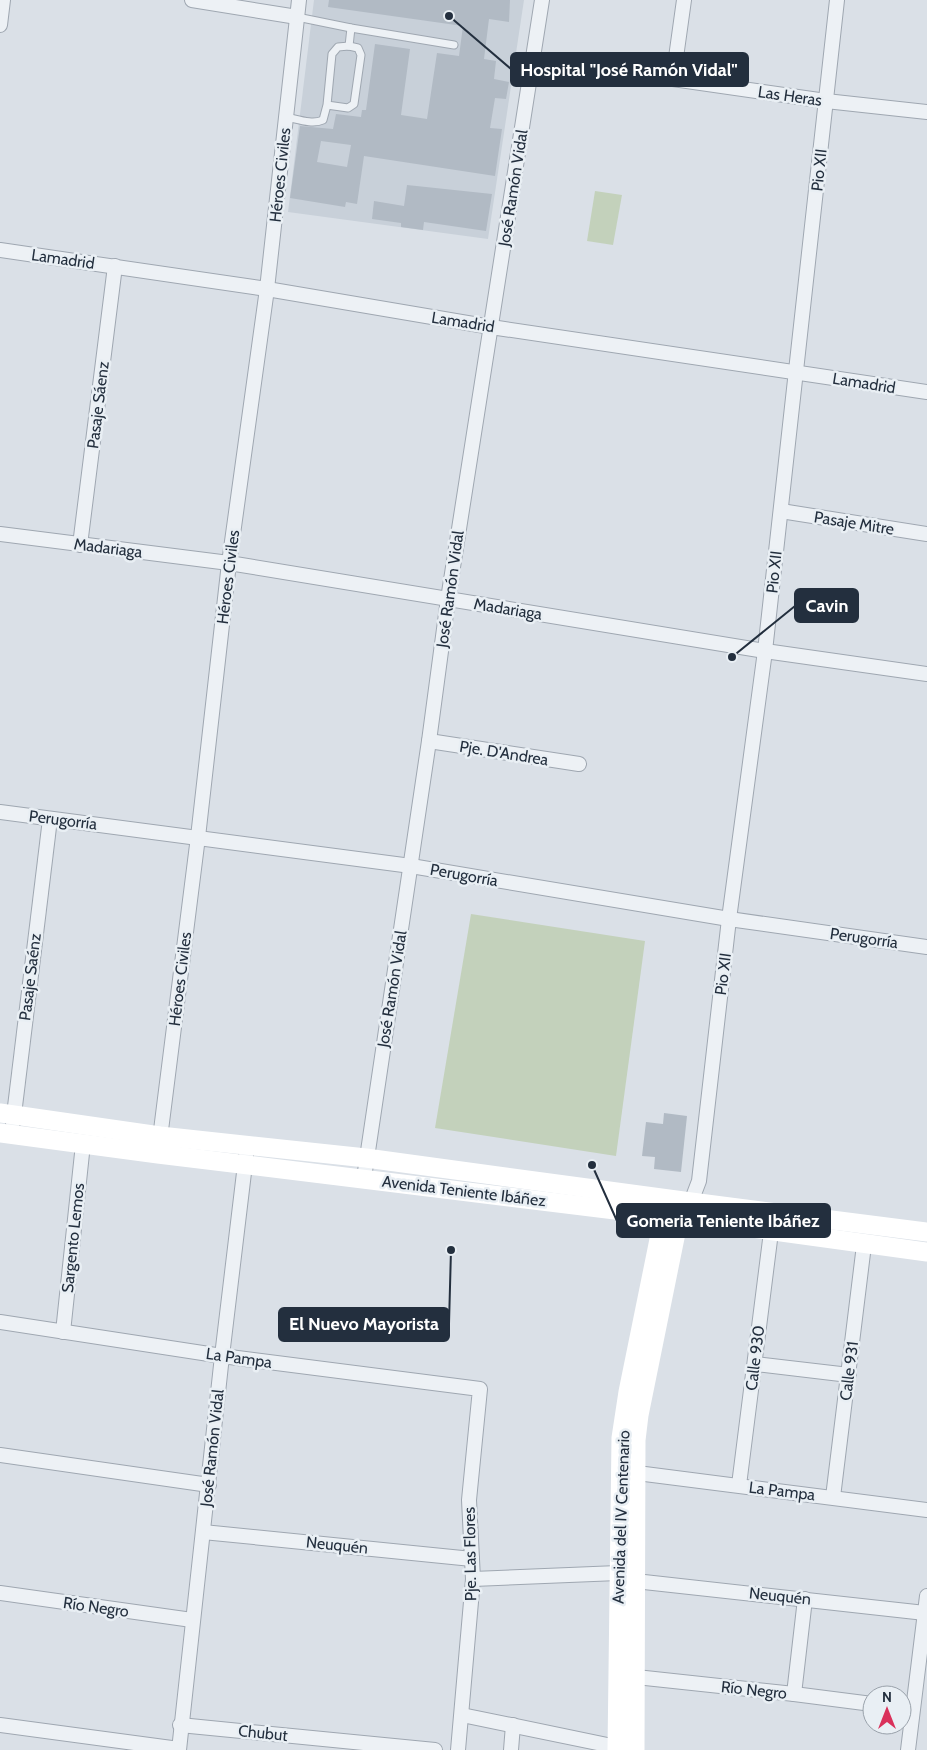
<svg xmlns="http://www.w3.org/2000/svg" width="927" height="1750" viewBox="0 0 927 1750" font-family="Cabin,sans-serif">
	<rect width="100%" height="100%" fill="#dae0e7"/>
	<polygon fill="#c8d0d9" points="314,0 524,0 488,239 288,212"/>
	<g fill="#c3d1bb">
		<polygon points="595,191 622,195 613,245 587,241"/>
		<polygon points="471,914 645,941 616,1156 435,1128"/>
	</g>
	<g fill="#b1bac4" fill-rule="evenodd">
		<path d="M329,0H510L509,22L489,19L484,59L496,61L494,79L509,82L506,99L495,98L490,128L502,129L495,176L364,156L357,204L346,202L345,207L290,198L300,126L333,129L336,114L361,117L362,110H366L375,44L410,49L401,115L427,119L437,53L459,56L463,26L328,7ZM321,141L351,145L347,167L317,162Z"/>
		<polygon points="407,185 492,194 486,231 424,222 423,230 401,227 401,223 372,219 374,201 404,206"/>
		<polygon points="664,1113 687,1116 681,1172 654,1169 655,1157 642,1156 646,1122 663,1124"/>
	</g>
	<g fill="none" stroke-linecap="round" stroke-linejoin="round">
		<g stroke="#9fa7b1" stroke-width="9">
			<g id="service">
				<polyline points="297,17 351,28 454,45"/>
				<polyline points="349,46 351,28"/>
				<path d="M286,117C297,119 312,125 323,120L327,105L332,54L338,47L349,46L358,48L361,55L354,104L348,108L327,105"/>
			</g>
		</g>
		<g stroke="#9fa7b1" stroke-width="16">
			<g id="minor">
				<polyline points="192,0 297,17"/>
				<polyline points="0,25 3,0"/>
				<polyline points="534,59 826,101 927,112"/>
				<polyline points="673,79 684,0"/>
				<polyline points="0,250 267,289 491,327 927,392"/>
				<polyline points="781,511 927,534"/>
				<polyline points="0,534 229,563 765,651 927,674"/>
				<polyline points="80,545 115,266"/>
				<polyline points="429,741 579,764"/>
				<polyline points="0,812 411,866 729,919 927,947"/>
				<polyline points="13,1123 50,819"/>
				<polyline points="159,1146 198,837 229,563 267,289 299,0"/>
				<polyline points="364,1178 429,741 448,599 542,0"/>
				<polyline points="691,1202 699,1181 729,919 765,651 837,0"/>
				<polyline points="0,1322 222,1356 480,1389 469,1500 473,1579 458,1750"/>
				<polyline points="63,1332 83,1144"/>
				<polyline points="755,1364 849,1375"/>
				<polyline points="0,1455 209,1485"/>
				<polyline points="637,1473 927,1510"/>
				<polyline points="739,1485 771,1232"/>
				<polyline points="833,1497 864,1245"/>
				<polyline points="203,1532 472,1559"/>
				<polyline points="473,1579 618,1573"/>
				<polyline points="635,1581 925,1613"/>
				<polyline points="0,1593 192,1620"/>
				<polyline points="636,1677 794,1694 872,1704"/>
				<polyline points="794,1694 805,1599"/>
				<polyline points="462,1715 617,1747"/>
				<polyline points="0,1725 179,1749"/>
				<polyline points="180,1725 435,1750"/>
				<polyline points="179,1750 222,1356 246,1156"/>
				<polyline points="511,1750 513,1725"/>
				<polyline points="908,1750 927,1596"/>
			</g>
		</g>
		<use href="#service" stroke="#edf1f5" stroke-width="7"/>
		<use href="#minor" stroke="#edf1f5" stroke-width="14"/>
		<g stroke="#fff" stroke-width="19">
			<polyline points="0,1113 160,1136 366,1158 691,1202 927,1232"/>
			<polyline points="0,1133 158,1154 664,1216 927,1252"/>
			<polyline points="617,1750 621,1438 628,1392 666,1205"/>
			<polyline points="635,1750 636,1440 639,1415 679,1218 686,1209"/>
		</g>
	</g>
	<g text-anchor="middle" dominant-baseline="central" stroke-width="5" stroke-linejoin="round" paint-order="stroke">
		<g font-size="16" fill="#232f3e" stroke="#e9eff4">
			<text transform="translate(790 96) rotate(8)">Las Heras</text>
			<text transform="translate(819 170) rotate(-84)">Pio XII</text>
			<text transform="translate(280 175) rotate(-84)">Héroes Civiles</text>
			<text transform="translate(513 188) rotate(-81)">José Ramón Vidal</text>
			<text transform="translate(63 259) rotate(8)">Lamadrid</text>
			<text transform="translate(463 322) rotate(9)">Lamadrid</text>
			<text transform="translate(864 383) rotate(9)">Lamadrid</text>
			<text transform="translate(98 405) rotate(-83)">Pasaje Sáenz</text>
			<text transform="translate(854 523) rotate(9)">Pasaje Mitre</text>
			<text transform="translate(108 548) rotate(7)">Madariaga</text>
			<text transform="translate(774 572) rotate(-84)">Pio XII</text>
			<text transform="translate(228 577) rotate(-83)">Héroes Civiles</text>
			<text transform="translate(450 589) rotate(-82)">José Ramón Vidal</text>
			<text transform="translate(508 609) rotate(9)">Madariaga</text>
			<text transform="translate(504 753) rotate(9)">Pje. D'Andrea</text>
			<text transform="translate(63 820) rotate(7)">Perugorría</text>
			<text transform="translate(464 875) rotate(10)">Perugorría</text>
			<text transform="translate(864 938) rotate(8)">Perugorría</text>
			<text transform="translate(723 974) rotate(-83)">Pio XII</text>
			<text transform="translate(30 977) rotate(-83)">Pasaje Saénz</text>
			<text transform="translate(180 979) rotate(-83)">Héroes Civiles</text>
			<text transform="translate(392 989) rotate(-81)">José Ramón Vidal</text>
			<text transform="translate(464 1191) rotate(7)">Avenida Teniente Ibáñez</text>
			<text transform="translate(73 1238) rotate(-84)">Sargento Lemos</text>
			<text transform="translate(239 1358) rotate(8)">La Pampa</text>
			<text transform="translate(755 1358) rotate(-83)">Calle 930</text>
			<text transform="translate(849 1371) rotate(-83)">Calle 931</text>
			<text transform="translate(212 1448) rotate(-84)">José Ramón Vidal</text>
			<text transform="translate(782 1491) rotate(7)">La Pampa</text>
			<text transform="translate(621 1517) rotate(-88)">Avenida del IV Centenario</text>
			<text transform="translate(337 1545) rotate(6)">Neuquén</text>
			<text transform="translate(470 1554) rotate(-91)">Pje. Las Flores</text>
			<text transform="translate(780 1596) rotate(6)">Neuquén</text>
			<text transform="translate(96 1607) rotate(8)">Río Negro</text>
			<text transform="translate(754 1690) rotate(6)">Río Negro</text>
			<text transform="translate(263 1733) rotate(6)">Chubut</text>
		</g>
	</g>
	<path fill="none" stroke="#232f3e" stroke-width="2" d="M449 16L511 69M732 657L795 606M592 1165L617 1221M451 1250L449 1324"/>
	<g fill="#232f3e" stroke="#e9eff4" stroke-width="2">
		<circle cx="449" cy="16" r="5"/>
		<circle cx="732" cy="657" r="5"/>
		<circle cx="592" cy="1165" r="5"/>
		<circle cx="451" cy="1250" r="5"/>
	</g>
	<g fill="#232f3e" stroke="#232f3e" stroke-width="2">
		<rect x="511" y="53" width="237" height="33" rx="5"/>
		<rect x="795" y="589" width="63" height="33" rx="5"/>
		<rect x="617" y="1204" width="213" height="33" rx="5"/>
		<rect x="279" y="1308" width="170" height="33" rx="5"/>
	</g>
	<g font-size="18" text-anchor="middle" font-weight="bold" fill="#fff">
		<text x="629" y="76">Hospital "José Ramón Vidal"</text>
		<text x="827" y="612">Cavin</text>
		<text x="723" y="1227">Gomeria Teniente Ibáñez</text>
		<text x="364" y="1330">El Nuevo Mayorista</text>
	</g>
	<g transform="translate(887 1710)"><circle r="24" fill="#e9eff4" stroke="#9aa2ab"/>
	<path d="M0-4L9 19L0 12L-9 19Z" fill="#da315b"/>
	<text y="-8" font-size="14" font-weight="bold" text-anchor="middle" fill="#232f3e">N</text>
	</g>
</svg>
